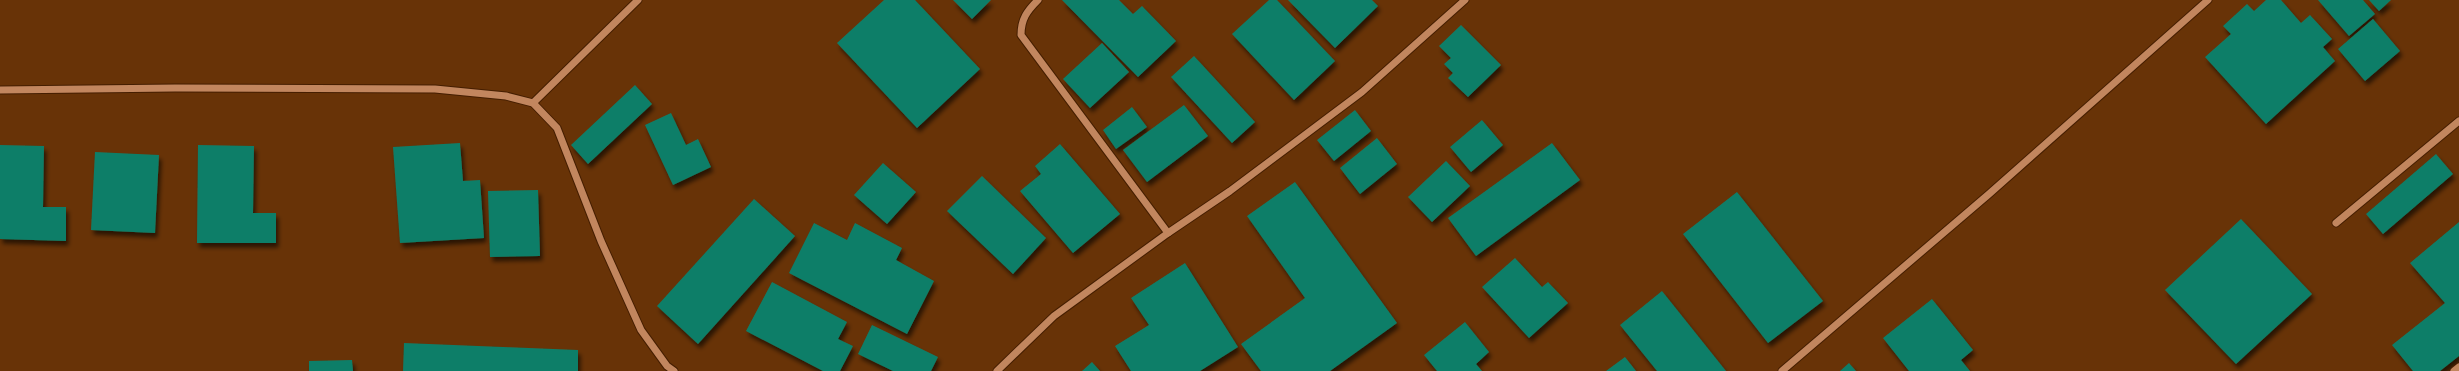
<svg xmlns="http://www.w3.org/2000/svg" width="2459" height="371" viewBox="0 0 2459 371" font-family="'Noto Serif',serif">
	<defs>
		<filter id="shadow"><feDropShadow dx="2.5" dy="4.5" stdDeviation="2" flood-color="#0009"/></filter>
	</defs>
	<rect width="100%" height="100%" fill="#683307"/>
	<g fill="#107e68" filter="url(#shadow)">
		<polygon points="884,0 915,0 980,69 917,128 837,43"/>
		<polygon points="953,0 991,0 972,19"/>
		<polygon points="1062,0 1119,0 1133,14 1142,6 1176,41 1138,77"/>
		<polygon points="1269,0 1277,0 1335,61 1294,100 1232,34"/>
		<polygon points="1288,0 1372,0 1378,6 1335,48"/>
		<polygon points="2266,0 2281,0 2301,23 2310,15 2332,39 2323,47 2335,61 2266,124 2205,57 2231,34 2223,26 2247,4 2254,11"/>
		<polygon points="2318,0 2363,0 2375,14 2349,36"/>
		<polygon points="2369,0 2391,0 2379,11"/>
		<polygon points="2373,19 2400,51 2365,81 2338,49"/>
		<polygon points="1461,25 1501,65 1468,97 1448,78 1453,73 1444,64 1451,58 1439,46"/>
		<polygon points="1102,43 1129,72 1090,108 1063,79"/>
		<polygon points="1194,56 1255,122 1232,143 1171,77"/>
		<polygon points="635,85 652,104 588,164 571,145"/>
		<polygon points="1184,105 1208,136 1147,182 1123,150"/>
		<polygon points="1132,107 1147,127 1116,149 1103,130"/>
		<polygon points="1355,110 1371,131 1334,161 1317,140"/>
		<polygon points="671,113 686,145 698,139 711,167 673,185 645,125"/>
		<polygon points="1482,120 1503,145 1471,172 1450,147"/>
		<polygon points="1377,138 1397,164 1360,194 1340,168"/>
		<polygon points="460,143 463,181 480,180 484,238 400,243 393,147"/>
		<polygon points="1552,143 1580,180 1476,256 1448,218"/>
		<polygon points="1060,144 1120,214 1073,253 1020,191 1041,174 1035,166"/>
		<polygon points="0,145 44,146 43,207 66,207 66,241 0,239"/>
		<polygon points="198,145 254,146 253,213 276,213 276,243 197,243"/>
		<polygon points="95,152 159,155 155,233 91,230"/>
		<polygon points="2436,154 2453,174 2383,234 2366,214"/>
		<polygon points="1446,161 1470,186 1432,222 1408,197"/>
		<polygon points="883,163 916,192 887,224 854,195"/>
		<polygon points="982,176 1046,238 1013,274 947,211"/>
		<polygon points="1295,182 1397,323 1330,371 1261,371 1241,344 1305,298 1247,216"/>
		<polygon points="538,190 540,256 490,257 488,191"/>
		<polygon points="1737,192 1823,301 1768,343 1683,234"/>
		<polygon points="754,199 795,236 698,344 657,306"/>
		<polygon points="2241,219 2312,294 2236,364 2165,290"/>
		<polygon points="2459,222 2459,356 2440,371 2413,371 2392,345 2445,303 2410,263"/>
		<polygon points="814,223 847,240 855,223 902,248 896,260 934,281 907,334 789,273"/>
		<polygon points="1515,258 1542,287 1548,282 1568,303 1529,338 1482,287"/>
		<polygon points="1185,263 1238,347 1200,371 1131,371 1115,346 1149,325 1131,298"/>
		<polygon points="772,282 847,322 838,339 853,346 840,371 823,371 746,331"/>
		<polygon points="1662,291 1726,371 1657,371 1620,325"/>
		<polygon points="1932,299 1973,350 1961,360 1970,371 1909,371 1883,338"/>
		<polygon points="1465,322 1489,352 1476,364 1482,371 1437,371 1424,355"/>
		<polygon points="872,325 938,357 931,371 893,371 858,354"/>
		<polygon points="404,343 578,350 578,371 403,371"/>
		<polygon points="1625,357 1636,371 1606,371"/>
		<polygon points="352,360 353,371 309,371 309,361"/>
		<polygon points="1092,362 1100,371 1082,371"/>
		<polygon points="1849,363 1856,371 1840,371"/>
	</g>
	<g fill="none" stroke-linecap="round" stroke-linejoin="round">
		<g stroke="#451e00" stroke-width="9">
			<g id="minor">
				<path d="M1038,0C1027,11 1021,19 1021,35L1168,233"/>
				<polyline points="0,90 175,88 435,89 506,96 533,103 557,128 601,241 641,330 667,366 674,371"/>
				<polyline points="533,103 638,0"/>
				<polyline points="2336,223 2459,121"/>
				<polyline points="997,371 1054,316 1168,233 1230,191 1362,92 1465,0"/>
				<polyline points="1782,371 1989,194 2208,0"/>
				<polyline points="2454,371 2459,367"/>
			</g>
		</g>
		<use href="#minor" stroke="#c2865e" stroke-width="7"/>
	</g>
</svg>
